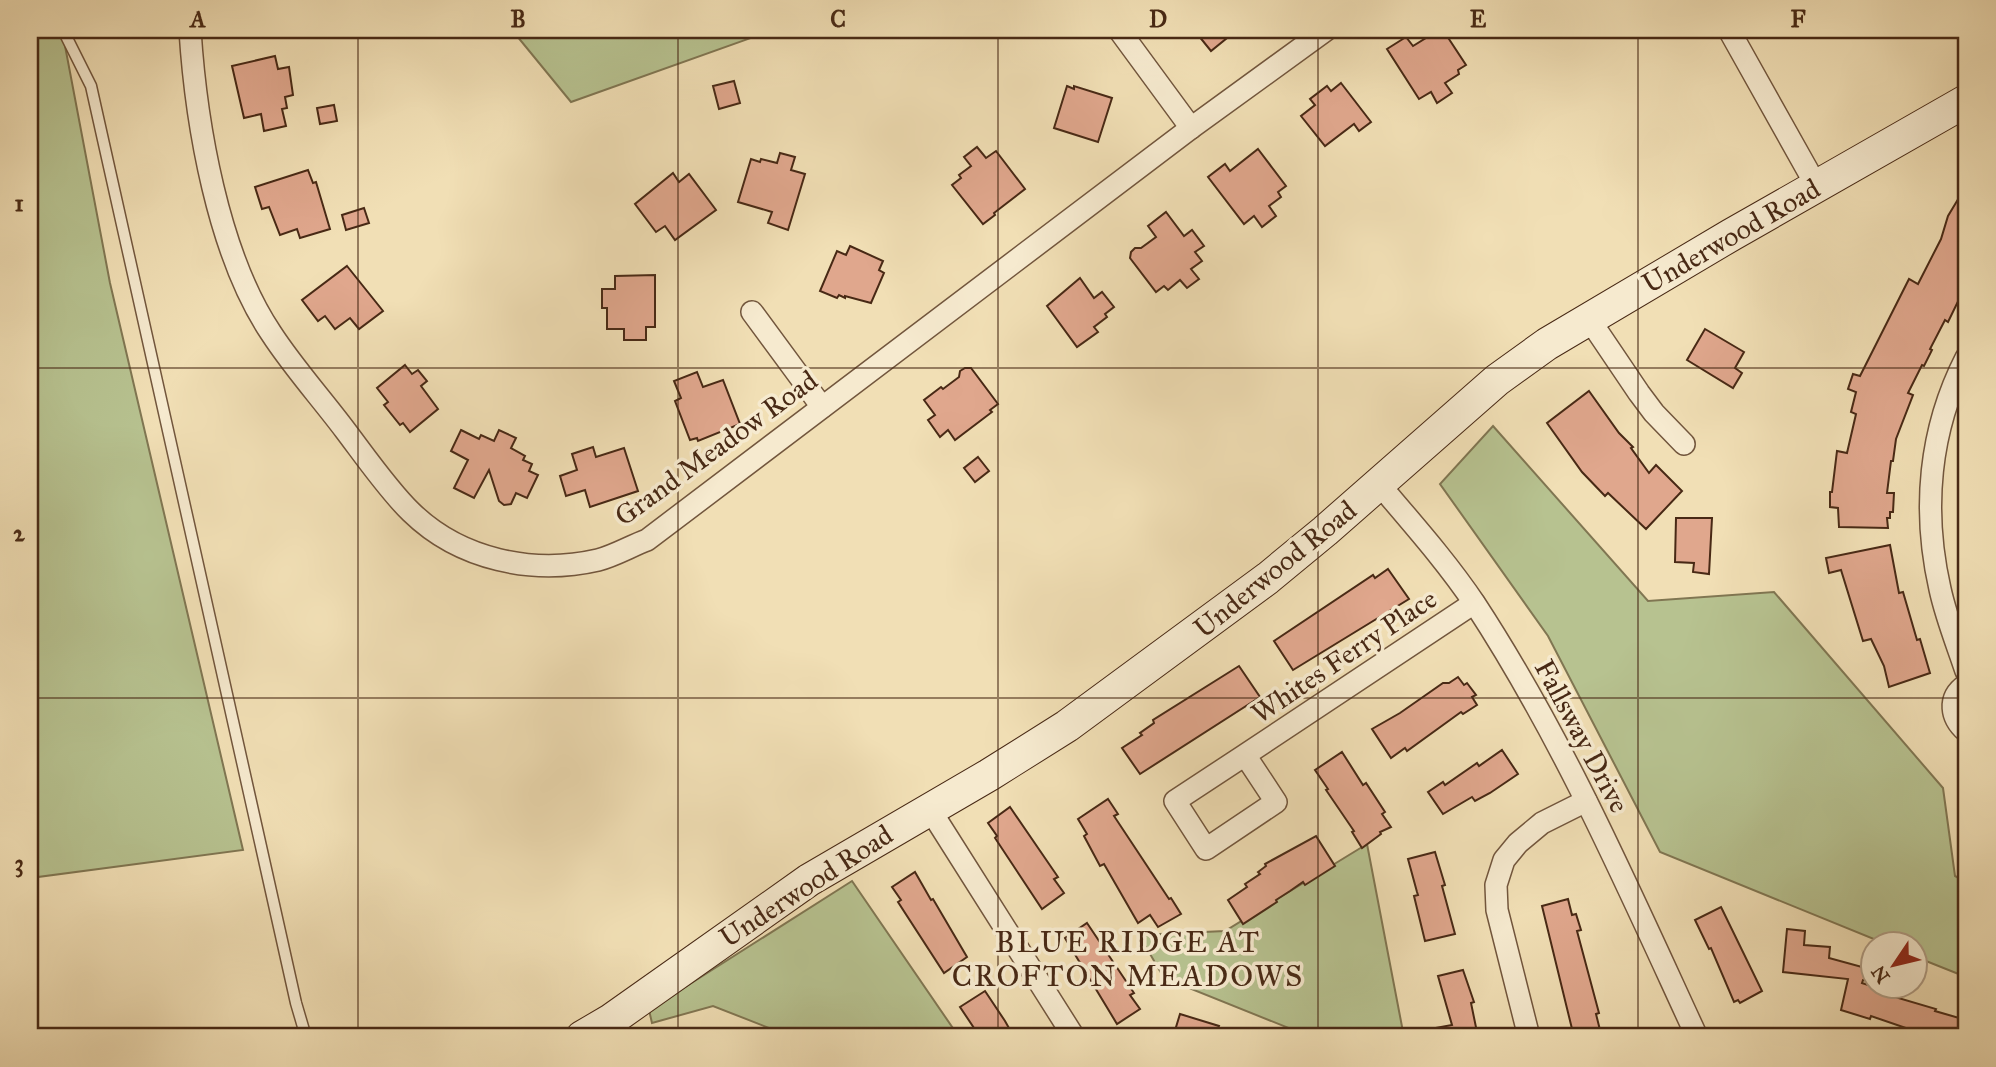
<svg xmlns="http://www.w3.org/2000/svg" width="1996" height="1067" viewBox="0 0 1996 1067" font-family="'IM FELL Great Primer',serif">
	<rect width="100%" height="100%" fill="#f1dfb5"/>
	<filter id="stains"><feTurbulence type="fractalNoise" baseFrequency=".00286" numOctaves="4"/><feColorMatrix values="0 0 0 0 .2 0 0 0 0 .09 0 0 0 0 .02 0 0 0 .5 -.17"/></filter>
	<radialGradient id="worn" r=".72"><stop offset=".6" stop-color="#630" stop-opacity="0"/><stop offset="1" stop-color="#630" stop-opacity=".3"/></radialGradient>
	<g fill="#b7c290" stroke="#807652" stroke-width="2">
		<polygon points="30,30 62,30 110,283 243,850 30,878"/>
		<polygon points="512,30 773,30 571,102"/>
		<polygon points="1493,426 1648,601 1774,592 1943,788 1955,876 1966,882 1966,977 1916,957 1916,944 1886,944 1660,852 1548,636 1440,484"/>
		<polygon points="1367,844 1404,1037 1311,1037 1164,978 1139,935 1225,931"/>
		<polygon points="852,881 959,1037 792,1037 713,1006 652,1023 649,1010"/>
	</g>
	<g fill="#e0a78d" stroke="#482915" stroke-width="2">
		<polygon points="1194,30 1221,30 1227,38 1211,51"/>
		<polygon points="1431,30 1443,30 1466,65 1458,70 1459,74 1445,83 1452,93 1437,103 1431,92 1419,99 1387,49 1406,37 1413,46 1429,36"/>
		<polygon points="275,56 278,69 289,67 293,95 285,97 287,108 282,109 286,126 264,131 261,114 244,118 232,66"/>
		<polygon points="734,81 740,103 719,109 713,86"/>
		<polygon points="1341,83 1371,122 1359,131 1354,124 1325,146 1301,116 1315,105 1310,99 1327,86 1331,91"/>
		<polygon points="1067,86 1074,89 1074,86 1112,98 1098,142 1054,128"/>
		<polygon points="334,105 337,121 320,124 317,108"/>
		<polygon points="977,147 986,158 996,151 1025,189 994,213 995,215 983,224 952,185 961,178 959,175 971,166 964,157"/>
		<polygon points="1258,149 1286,186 1278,192 1281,197 1269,206 1276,216 1262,227 1254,216 1244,224 1208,177 1225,164 1230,171"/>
		<polygon points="780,153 795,157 791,170 805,174 788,230 768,223 772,212 738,202 751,159 760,162 761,159 777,163"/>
		<polygon points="308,170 313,183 316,182 330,229 300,238 297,229 280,235 269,207 262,209 255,187"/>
		<polygon points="673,173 679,182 689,174 716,210 675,240 665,226 656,232 635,204"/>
		<polygon points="1966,186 1966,285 1948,322 1945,320 1930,349 1932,350 1924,366 1922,365 1908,393 1913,395 1896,439 1893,461 1891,461 1887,493 1894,493 1893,512 1890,512 1890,518 1887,518 1888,528 1839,527 1838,508 1830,507 1830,492 1832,492 1837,451 1847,453 1856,414 1851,412 1856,392 1848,389 1853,374 1860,376 1909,279 1918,284 1941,239 1948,216"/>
		<polygon points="364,208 369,223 346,230 342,215"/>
		<polygon points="1166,212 1184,236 1192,230 1204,246 1195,252 1202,261 1191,269 1199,279 1187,288 1180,280 1168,290 1164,286 1156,292 1130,258 1131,252 1135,248 1141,248 1156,237 1148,226"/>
		<polygon points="850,246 883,261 879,270 884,273 871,303 845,296 845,298 839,295 837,298 820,291 837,251 846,255"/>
		<polygon points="347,266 383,311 359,329 350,318 335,329 325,316 318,321 302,300"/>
		<polygon points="655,275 655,327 646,327 646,340 624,340 624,329 607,329 607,308 602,308 602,289 615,289 615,276"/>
		<polygon points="1080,278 1094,298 1102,292 1114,307 1105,314 1107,317 1094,327 1098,332 1077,347 1047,306"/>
		<polygon points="1705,329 1744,352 1735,368 1742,373 1733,388 1687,360"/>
		<polygon points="405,365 412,374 418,370 427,381 421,386 438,409 410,432 403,423 400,425 384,405 388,402 377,388"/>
		<polygon points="965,368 971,368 998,404 990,410 992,412 955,440 948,430 940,437 928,420 935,415 924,400 941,387 943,389 959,377 960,371"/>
		<polygon points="697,372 703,387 723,380 740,424 698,441 697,438 690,440 675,401 681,398 674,381"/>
		<polygon points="1589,391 1619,433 1633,447 1631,448 1649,473 1656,465 1682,491 1646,529 1608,493 1605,496 1582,472 1547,423"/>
		<polygon points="461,430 479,439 481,435 494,441 499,430 516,438 511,448 525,456 523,460 532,464 529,471 538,475 527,498 516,493 511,504 504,505 499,501 489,470 474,498 454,488 468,460 451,451"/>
		<polygon points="593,447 596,457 624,448 638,491 590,507 585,490 566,496 560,476 577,470 572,454"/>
		<polygon points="978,457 989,471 975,482 964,468"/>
		<polygon points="1676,518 1712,518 1709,574 1693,572 1694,563 1675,562"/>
		<polygon points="1890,545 1899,593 1903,592 1917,640 1920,639 1930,673 1889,687 1884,666 1871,639 1863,641 1841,570 1829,573 1826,558"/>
		<polygon points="1388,569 1409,599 1293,670 1274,641 1373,575 1375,578"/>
		<polygon points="1239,666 1260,697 1140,774 1122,748 1142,735 1140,733 1154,723 1153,720"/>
		<polygon points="1458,677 1464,685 1467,683 1476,695 1472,697 1477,705 1463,714 1461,712 1407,751 1405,748 1391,758 1372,729 1400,713 1443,683 1449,683"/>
		<polygon points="1502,750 1518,774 1490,793 1475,801 1472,797 1443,814 1428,792 1443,782 1445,785 1477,763 1479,766"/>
		<polygon points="1342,752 1363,785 1366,783 1385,812 1382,814 1391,827 1380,832 1381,834 1362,848 1352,832 1354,831 1326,790 1328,789 1315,770"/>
		<polygon points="1108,799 1118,814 1114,816 1169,899 1171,898 1181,914 1158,927 1150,915 1138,923 1104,864 1100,866 1084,836 1087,834 1078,819"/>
		<polygon points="1010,807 1058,877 1054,879 1064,893 1042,909 995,838 997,836 988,823"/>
		<polygon points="1316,836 1335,866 1305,885 1303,882 1290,891 1276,900 1277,902 1243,924 1228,900 1247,887 1245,884 1260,874 1258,872 1266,866 1265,864"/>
		<polygon points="1435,852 1445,885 1442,886 1455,934 1425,941 1414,896 1418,895 1417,892 1408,859"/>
		<polygon points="915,872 931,900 933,899 967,957 944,973 898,902 901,900 892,887"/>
		<polygon points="1568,899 1572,915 1576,914 1581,930 1577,931 1599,1013 1596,1014 1600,1030 1574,1037 1542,906"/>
		<polygon points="1721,907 1762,991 1740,1003 1738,1000 1734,1002 1711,948 1709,949 1695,920"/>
		<polygon points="1087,923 1134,993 1130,995 1140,1009 1117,1024 1065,938"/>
		<polygon points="1787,929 1805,931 1804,945 1830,947 1829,958 1873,970 1873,981 1863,980 1862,983 1878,988 1878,992 1936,1009 1935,1011 1966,1020 1966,1037 1932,1037 1871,1016 1870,1019 1841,1010 1848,979 1783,972"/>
		<polygon points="1463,970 1474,1002 1471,1003 1478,1037 1424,1037 1424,1030 1452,1025 1438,976"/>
		<polygon points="985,991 1005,1021 1014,1037 980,1037 960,1007"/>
		<polygon points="1180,1014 1219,1026 1215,1037 1173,1037"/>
	</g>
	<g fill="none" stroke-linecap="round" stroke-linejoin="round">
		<g stroke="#72563d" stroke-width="13">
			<polyline id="lane" points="63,30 91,86 296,1003 306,1037"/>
		</g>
		<g stroke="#72563d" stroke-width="24">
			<g id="street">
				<path d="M190,30C196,124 218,254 271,333C293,367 321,398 345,430C364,455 389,491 411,512C460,560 533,575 598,560C614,556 631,546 647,540L1191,128L1326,30"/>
				<polyline points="1119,30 1191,128"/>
				<polyline points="1729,30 1817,187"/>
				<polyline points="752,312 822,407"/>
				<polyline points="1589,319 1639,393 1654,413 1684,444"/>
				<path d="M1966,358C1929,430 1922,510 1940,589C1946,617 1957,644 1966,671"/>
				<path d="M1379,484C1412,523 1446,561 1475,604C1564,740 1629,890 1697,1037"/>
				<path d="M1966,685C1947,698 1951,718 1966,731"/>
				<polyline points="1245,755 1175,801 1206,849 1276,802 1245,755 1474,603"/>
				<polyline points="929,808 1074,1037"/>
				<polyline points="1529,1037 1497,910 1496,885 1504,860 1518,843 1542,823 1586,801"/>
			</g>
		</g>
		<g stroke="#482915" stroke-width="34">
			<polyline id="secondary" points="582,1037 611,1020 809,880 989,775 1067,726 1268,578 1325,531 1497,380 1547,344 1731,235 1966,101"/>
		</g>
		<use href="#lane" stroke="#f6eacf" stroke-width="10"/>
		<use href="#street" stroke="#f6eacf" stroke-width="21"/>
		<use href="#secondary" stroke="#f6eacf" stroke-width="32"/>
	</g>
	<path fill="none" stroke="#482915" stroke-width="2" stroke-opacity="0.55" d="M358,30V1037M678,30V1037M998,30V1037M1318,30V1037M1638,30V1037M30,368H1966M30,698H1966"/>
	<g text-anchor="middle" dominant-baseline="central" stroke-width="7" stroke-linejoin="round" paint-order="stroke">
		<g font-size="28" fill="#482915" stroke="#f6eacf">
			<text transform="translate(1731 236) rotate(-30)">Underwood Road</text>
			<text transform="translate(716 448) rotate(-36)">Grand Meadow Road</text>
			<text transform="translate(1275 569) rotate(-39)">Underwood Road</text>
			<text transform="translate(1344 656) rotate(-34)">Whites Ferry Place</text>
			<text transform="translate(1582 736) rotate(62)">Fallsway Drive</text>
			<text transform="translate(806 886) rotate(-33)">Underwood Road</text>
		</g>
		<g font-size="30" letter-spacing="2" fill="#482915" stroke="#f6eacf">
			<text x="1128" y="942">BLUE RIDGE AT<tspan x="1128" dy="34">CROFTON MEADOWS</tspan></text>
		</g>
	</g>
	<rect width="1996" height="1067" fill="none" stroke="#f1dfb5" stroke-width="77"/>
	<g transform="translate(1894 965) rotate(235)"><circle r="33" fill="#f6eacf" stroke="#b09d85" stroke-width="2"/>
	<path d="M0-5L12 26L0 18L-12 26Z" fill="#8f2418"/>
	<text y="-10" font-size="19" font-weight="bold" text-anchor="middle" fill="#482915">N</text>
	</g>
	<rect x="38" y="38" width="1920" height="990" fill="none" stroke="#482915" stroke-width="2.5"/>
	<g font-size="23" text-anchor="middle" font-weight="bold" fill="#482915">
		<text x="198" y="27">A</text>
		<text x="518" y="27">B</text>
		<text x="838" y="27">C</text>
		<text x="1158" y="27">D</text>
		<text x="1478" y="27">E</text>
		<text x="1798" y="27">F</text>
		<text x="19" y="211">1</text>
		<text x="19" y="541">2</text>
		<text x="19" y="871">3</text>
	</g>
	<rect width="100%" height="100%" filter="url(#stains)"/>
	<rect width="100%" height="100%" fill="url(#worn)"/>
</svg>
